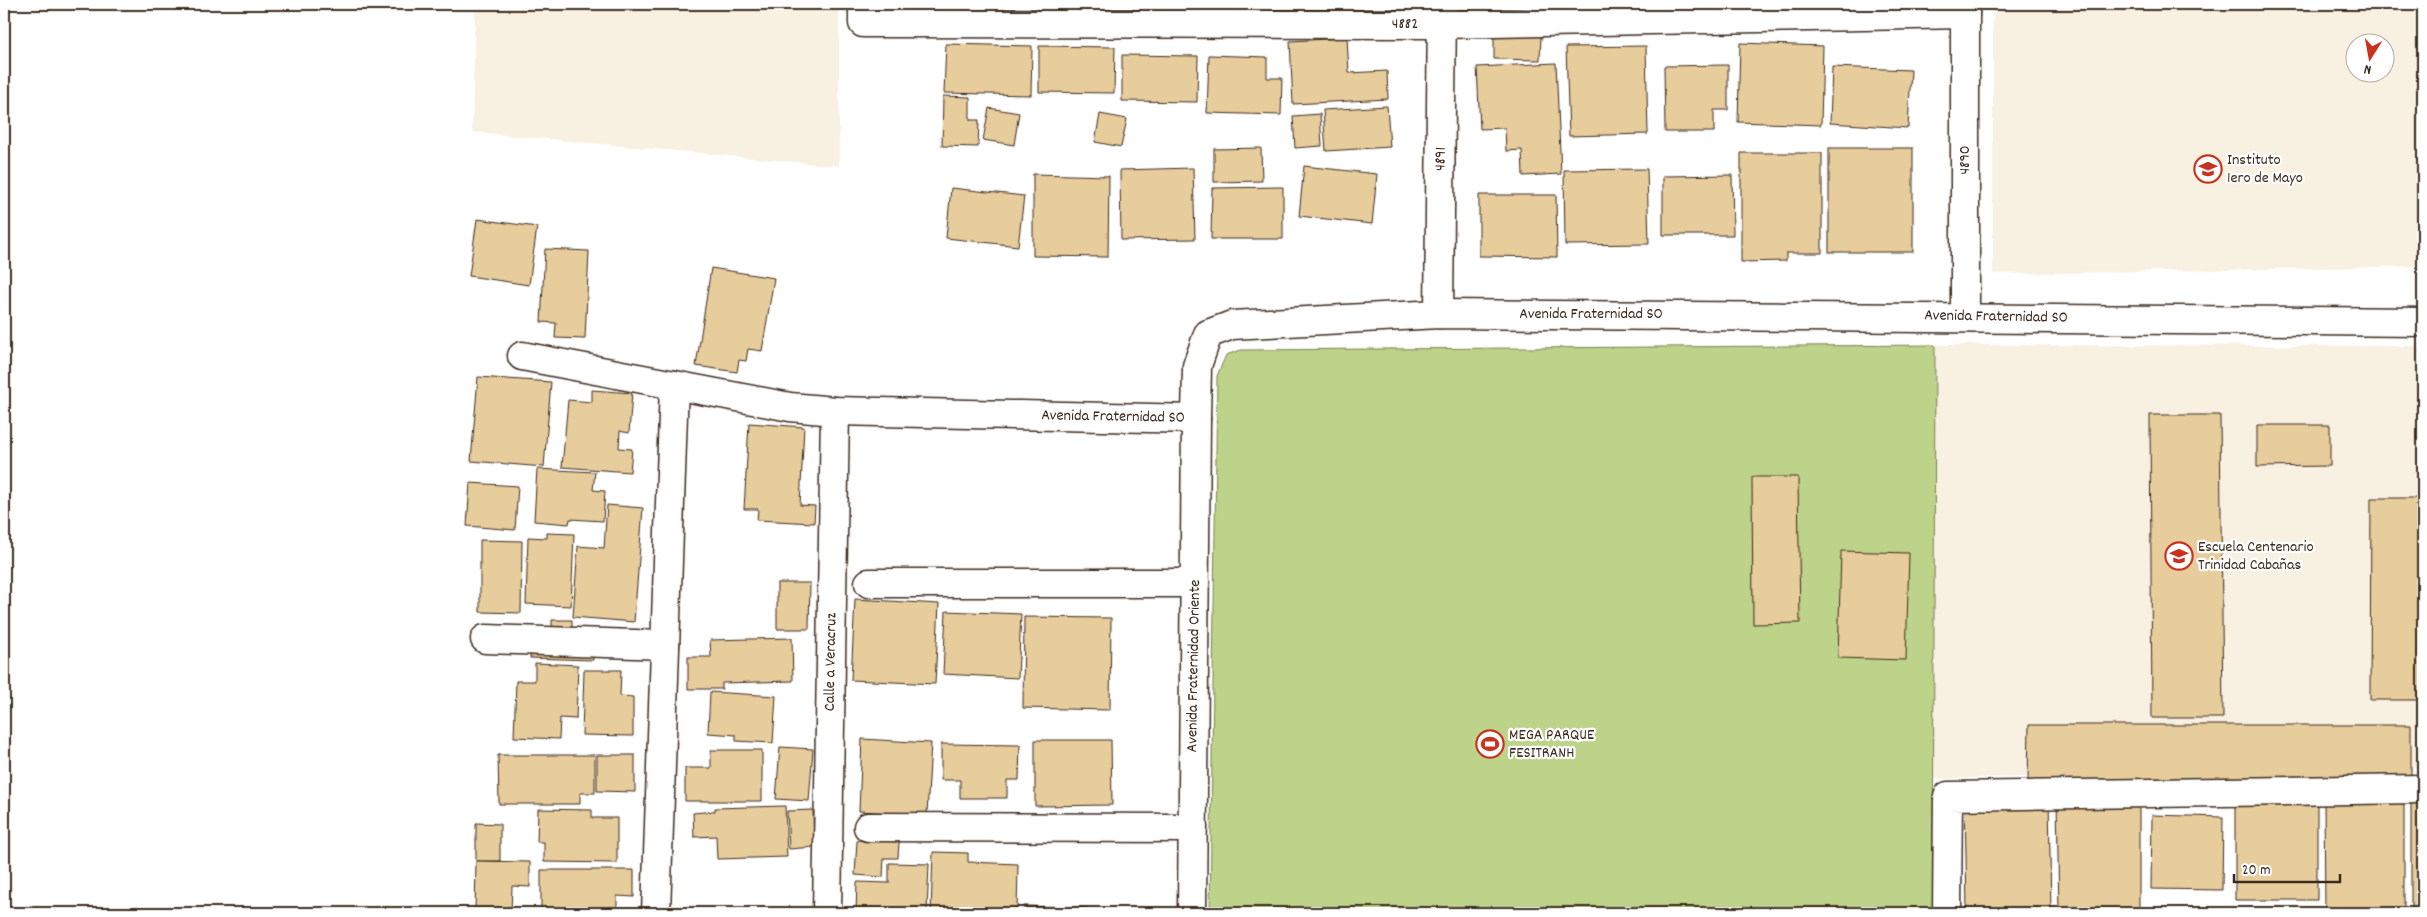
<svg xmlns="http://www.w3.org/2000/svg" width="2427" height="917" viewBox="0 0 2427 917" font-family="Dekko,sans-serif">
	<rect width="100%" height="100%" fill="#fff"/>
	<filter id="ink" filterUnits="userSpaceOnUse"><feTurbulence type="fractalNoise" baseFrequency=".02" numOctaves="2"/><feDisplacementMap in="SourceGraphic" scale="10" xChannelSelector="R" yChannelSelector="G"/><feConvolveMatrix kernelMatrix="1 2 1 2 8 2 1 2 1" color-interpolation-filters="sRGB"/></filter>
	<g filter="url(#ink)">
		<g fill="#f8f0e1" fill-rule="evenodd">
			<polygon points="475,4 839,4 839,166 472,132"/>
			<path d="M1993,4H2423V266L1993,274ZM2354,42H2384V72H2354Z"/>
			<polygon points="1935,345 2423,346 2423,767 1933,779"/>
		</g>
		<polygon fill="#bcd389" stroke="#7c7e54" points="1935,345 1933,913 1210,913 1217,376 1226,355 1241,350"/>
		<g fill="#e7cc9c" stroke="#3b2a1e">
			<polygon points="940,4 974,4 974,6"/>
			<polygon points="1475,4 1583,4 1583,14 1475,13"/>
			<polygon points="1651,4 1736,4 1736,12 1651,10"/>
			<polygon points="1494,35 1541,36 1540,60 1494,59"/>
			<polygon points="1347,38 1349,73 1387,71 1388,99 1293,104 1290,41"/>
			<polygon points="1740,43 1823,46 1821,125 1738,122"/>
			<polygon points="946,44 1032,46 1031,95 944,93"/>
			<polygon points="1039,46 1115,47 1114,93 1039,92"/>
			<polygon points="1646,46 1648,134 1569,136 1566,47"/>
			<polygon points="1122,55 1198,56 1197,102 1122,101"/>
			<polygon points="1209,55 1267,57 1267,78 1282,78 1281,115 1207,113"/>
			<polygon points="1556,63 1561,174 1523,176 1522,150 1506,151 1505,128 1480,129 1477,67"/>
			<polygon points="1728,65 1728,110 1714,110 1714,132 1665,132 1664,66"/>
			<polygon points="1832,67 1911,70 1908,128 1830,123"/>
			<polygon points="943,96 970,97 970,120 979,120 978,147 942,146"/>
			<polygon points="1387,106 1390,147 1326,151 1323,110"/>
			<polygon points="989,108 1019,113 1014,145 983,140"/>
			<polygon points="1100,114 1127,119 1121,147 1095,142"/>
			<polygon points="1320,114 1322,146 1295,148 1293,116"/>
			<polygon points="1261,148 1262,181 1214,182 1214,149"/>
			<rect x="1829" y="148" width="84" height="104"/>
			<polygon points="1741,153 1822,153 1822,253 1786,253 1786,261 1741,262"/>
			<polygon points="1304,166 1377,174 1372,224 1299,216"/>
			<polygon points="1193,168 1195,239 1121,240 1120,170"/>
			<polygon points="1647,169 1649,244 1565,245 1564,170"/>
			<polygon points="1033,174 1109,176 1108,257 1033,256"/>
			<polygon points="1732,175 1733,235 1663,235 1663,176"/>
			<polygon points="1283,187 1283,239 1211,239 1212,188"/>
			<polygon points="951,188 1024,196 1018,246 946,238"/>
			<polygon points="1479,195 1556,195 1557,257 1479,256"/>
			<polygon points="477,219 537,227 529,285 469,276"/>
			<polygon points="545,249 589,251 585,339 555,338 556,323 541,322"/>
			<polygon points="711,268 774,278 762,351 748,349 746,361 739,360 737,372 696,366"/>
			<polygon points="478,377 551,382 544,467 471,461"/>
			<polygon points="592,390 632,393 629,433 620,431 619,448 632,449 630,472 562,467 568,400 592,402"/>
			<polygon points="2150,415 2220,415 2223,718 2152,718"/>
			<polygon points="749,423 804,427 800,505 815,506 814,523 757,520 758,509 744,509"/>
			<polygon points="2257,425 2330,425 2330,466 2257,467"/>
			<polygon points="537,469 595,472 593,490 605,491 603,521 570,519 569,524 534,521"/>
			<polygon points="1752,477 1798,477 1800,623 1753,624"/>
			<polygon points="470,483 518,486 515,530 467,526"/>
			<polygon points="2371,498 2423,498 2423,700 2370,700"/>
			<polygon points="607,505 643,508 634,622 573,617 578,546 604,548"/>
			<polygon points="547,533 574,534 571,606 526,604 528,537 547,538"/>
			<polygon points="480,540 522,541 521,613 480,612"/>
			<polygon points="1841,551 1909,553 1906,660 1838,658"/>
			<polygon points="777,583 810,583 809,629 777,629"/>
			<polygon points="855,599 939,604 935,684 851,680"/>
			<polygon points="946,611 1021,614 1018,678 943,674"/>
			<polygon points="1024,617 1111,618 1110,710 1023,708"/>
			<polygon points="552,620 572,620 572,632 593,632 593,660 530,658 531,631 552,631"/>
			<polygon points="792,638 793,681 722,683 722,689 688,689 688,657 711,657 710,640"/>
			<polygon points="535,663 578,665 576,719 560,718 559,739 514,737 516,681 535,681"/>
			<polygon points="584,670 621,670 620,696 633,697 633,736 582,735"/>
			<polygon points="710,692 776,696 773,743 736,741 736,735 708,733"/>
			<polygon points="2029,725 2411,725 2411,783 2028,783"/>
			<polygon points="862,739 931,743 927,815 859,811"/>
			<polygon points="1035,740 1111,740 1112,805 1035,806"/>
			<polygon points="941,744 1020,745 1019,780 1007,780 1007,798 960,798 960,780 941,780"/>
			<polygon points="780,747 813,749 809,801 776,799"/>
			<polygon points="711,750 762,750 762,801 685,801 685,768 711,768"/>
			<polygon points="498,755 595,755 595,793 580,793 580,804 499,804"/>
			<polygon points="597,755 635,755 635,792 597,791"/>
			<polygon points="2049,798 2051,913 1967,913 1965,800"/>
			<polygon points="2057,799 2139,800 2139,912 2059,913"/>
			<rect x="2411" y="800" width="12" height="109"/>
			<polygon points="2324,801 2404,801 2404,909 2325,909"/>
			<polygon points="2317,805 2317,900 2235,900 2235,806"/>
			<polygon points="785,806 787,857 717,859 716,836 694,837 693,813 715,811 715,808"/>
			<polygon points="538,809 592,810 592,818 617,818 617,863 544,862 544,842 537,842"/>
			<polygon points="813,810 814,847 789,849 787,811"/>
			<polygon points="2152,815 2223,817 2222,890 2151,889"/>
			<polygon points="476,823 500,824 500,861 476,861"/>
			<polygon points="857,840 899,842 898,858 884,858 883,877 855,875"/>
			<polygon points="933,852 968,853 968,862 1018,864 1017,913 931,913"/>
			<polygon points="476,861 530,862 530,887 512,886 511,913 475,913"/>
			<polygon points="889,863 929,864 927,913 856,913 857,882 889,883"/>
			<polygon points="541,870 634,870 634,897 617,896 617,913 541,913"/>
			<polygon points="1024,906 1088,908 1088,913 1024,913"/>
			<polygon points="789,909 818,910 817,913 789,913"/>
		</g>
		<g fill="none" stroke-linecap="round" stroke-linejoin="round">
			<g stroke="#3b2a1e" stroke-width="31">
				<g id="minor">
					<polyline points="863,4 863,23 1442,24 1965,14"/>
					<polyline points="1965,4 1965,317"/>
					<polyline points="1439,314 1442,4"/>
					<polyline points="522,356 790,407 835,411 1196,419 1197,366 1208,334 1232,325 1439,314 2423,322"/>
					<polyline points="869,583 1195,583"/>
					<polyline points="485,639 665,645"/>
					<polyline points="868,827 1193,828"/>
					<polyline points="656,913 674,385"/>
					<polyline points="827,913 835,411"/>
					<polyline points="1192,913 1196,419"/>
					<polyline points="1947,913 1948,796 2423,789"/>
				</g>
			</g>
			<use href="#minor" stroke="#fff" stroke-width="28"/>
		</g>
	</g>
	<defs>
		<g id="school-ring" transform="scale(1.4375)"><circle r="9.5" fill="#fff" stroke="#c8321e" stroke-width="1.5"/><path d="M0-5L7-2L0 1L-7-2ZM-4 1L0 2.5L4 1V4Q0 6-4 4Z" fill="#c8321e"/></g>
		<g id="stadium-ring" transform="scale(1.4375)"><circle r="9.5" fill="#fff" stroke="#c8321e" stroke-width="1.5"/><path d="M0-5a6.5 5 0 1 0 0 10a6.5 5 0 1 0 0-10ZM-3.5-1.8h7v3.6h-7Z" fill="#c8321e"/></g>
	</defs>
	<g fill-rule="evenodd">
		<use href="#school-ring" x="2208" y="169"/>
		<use href="#school-ring" x="2179" y="556"/>
		<use href="#stadium-ring" x="1490" y="744"/>
	</g>
	<g text-anchor="middle" dominant-baseline="central" stroke-width="4.5" stroke-linejoin="round" paint-order="stroke">
		<g font-size="16" fill="#3b2a1e" stroke="#fff">
			<text x="1405" y="24">4882</text>
			<text transform="translate(1441 159) rotate(-89)">4891</text>
			<text transform="translate(1965 160) rotate(-90)">4890</text>
			<text x="1591" y="314">Avenida Fraternidad SO</text>
			<text transform="translate(1996 317) rotate(1)">Avenida Fraternidad SO</text>
			<text transform="translate(1113 417) rotate(1)">Avenida Fraternidad SO</text>
			<text transform="translate(831 662) rotate(-89)">Calle a Veracruz</text>
			<text transform="translate(1194 666) rotate(-89)">Avenida Fraternidad Oriente</text>
		</g>
		<g font-size="16" fill="#3b2a1e" stroke="#fff" text-anchor="start">
			<text x="2227" y="160">Instituto<tspan x="2227" dy="18">1ero de Mayo</tspan></text>
			<text x="2198" y="547">Escuela Centenario<tspan x="2198" dy="18">Trinidad Cabañas</tspan></text>
			<text x="1509" y="735">MEGA PARQUE<tspan x="1509" dy="18">FESITRANH</tspan></text>
		</g>
	</g>
	<rect width="2427" height="917" fill="none" stroke="#fff" stroke-width="20"/>
	<rect x="10" y="10" width="2407" height="897" fill="none" stroke="#3b2a1e" stroke-width="2" filter="url(#ink)"/>
	<g transform="translate(2370 58) rotate(191)"><circle r="24" fill="#ffffff" stroke="#b1aaa5"/>
	<path d="M0-4L9 19L0 12L-9 19Z" fill="#c8321e"/>
	<text y="-8" font-size="14" font-weight="bold" text-anchor="middle" fill="#3b2a1e">N</text>
	</g>
	<path d="M2234 874v8h106v-8" fill="none" stroke="#3b2a1e" stroke-width="2.5"/>
	<text x="2242" y="874" font-size="15" fill="#3b2a1e" stroke="#ffffff" stroke-width="4" paint-order="stroke">20 m</text>
</svg>
